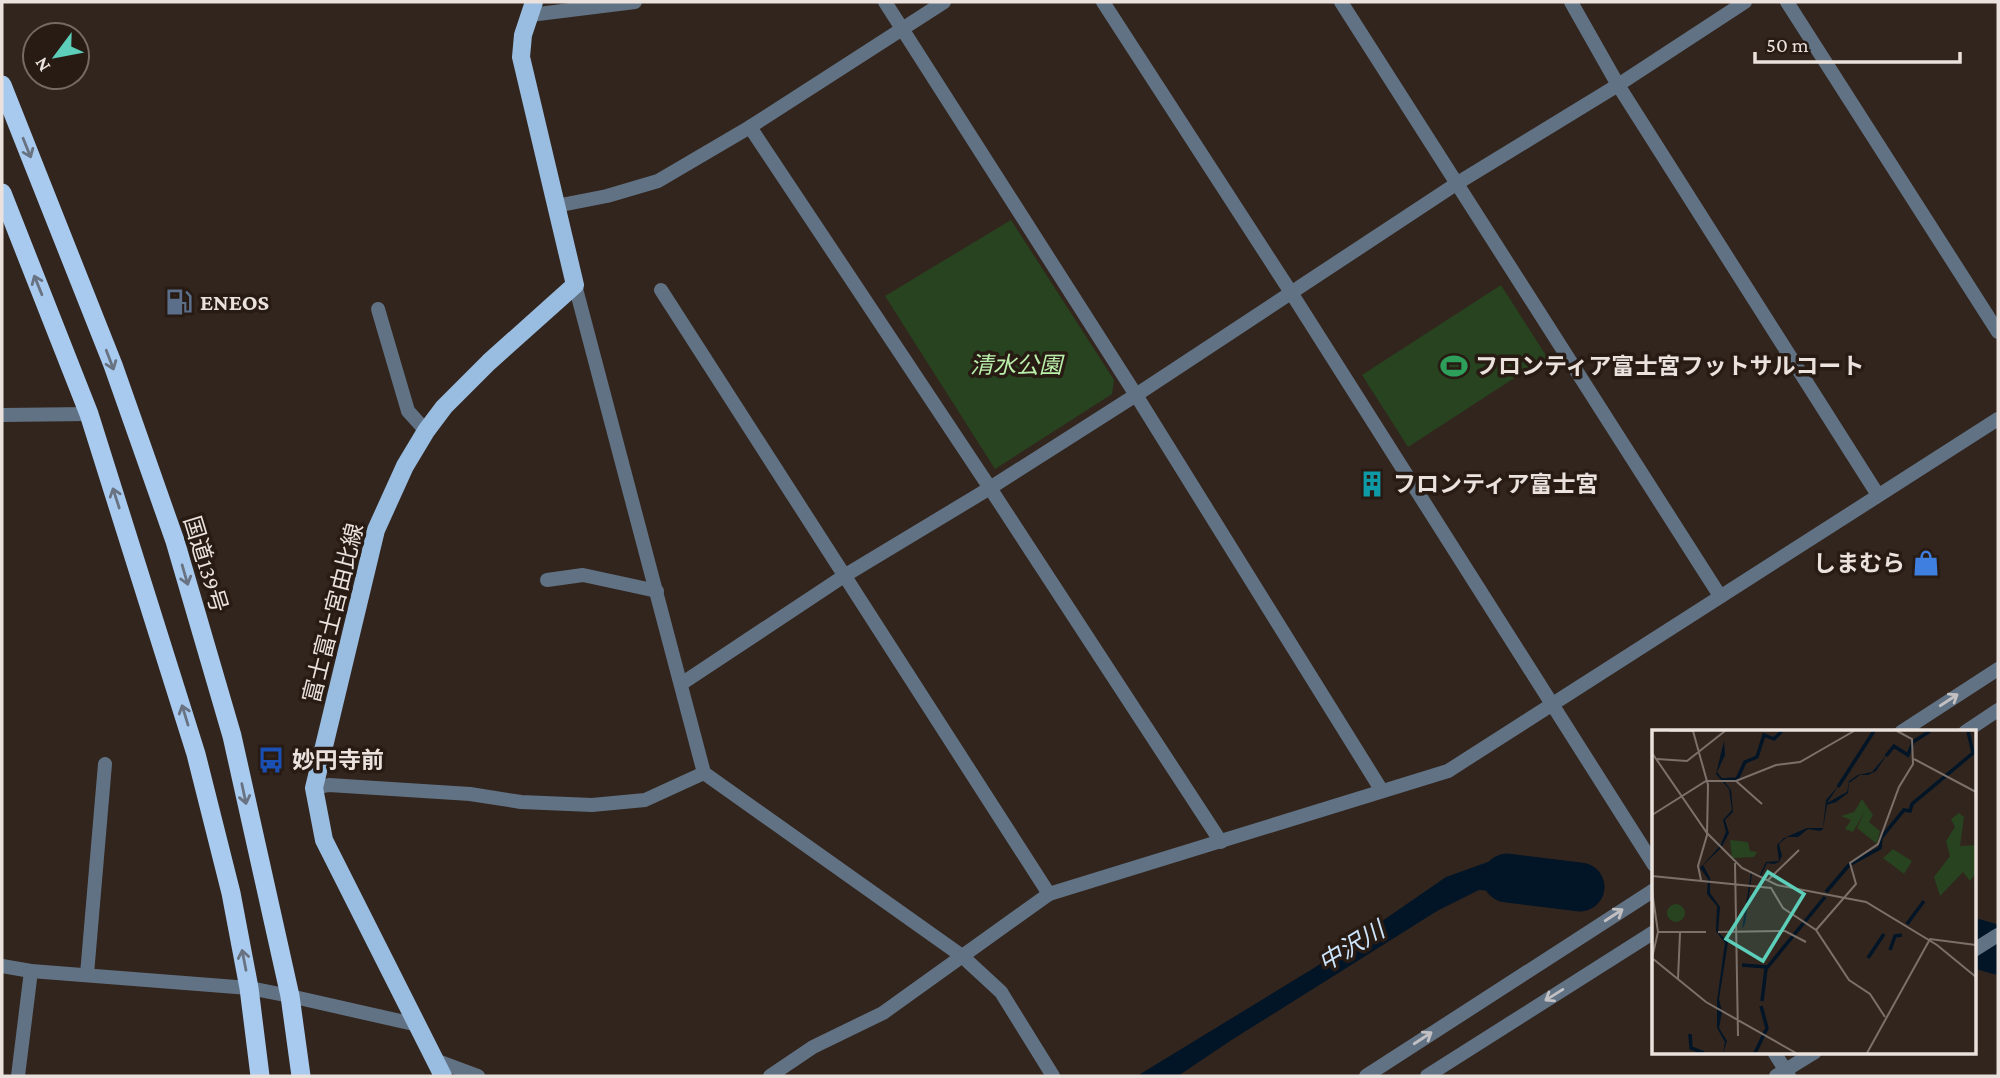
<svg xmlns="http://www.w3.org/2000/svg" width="2000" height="1078" viewBox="0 0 2000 1078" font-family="'Crimson Pro','Noto Sans JP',serif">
	<rect width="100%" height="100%" fill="#32251d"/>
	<g fill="#27431f">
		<polygon points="1011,220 1114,380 1112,394 995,469 885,296"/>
		<polygon points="1501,285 1547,357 1408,447 1362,375"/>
	</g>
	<polygon fill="#021527" points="1496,859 1581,869 1570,897 1479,890 1437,911 1230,1041 1178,1076 1137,1076 1314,968 1446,877"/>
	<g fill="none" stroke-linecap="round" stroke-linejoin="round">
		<g stroke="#021527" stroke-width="49">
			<polyline points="1507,878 1580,887"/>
			<polyline points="1974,943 1998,950"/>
		</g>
		<g stroke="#617284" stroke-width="14">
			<polyline points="885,2 1136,395 1382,791"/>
			<polyline points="1341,2 1720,596"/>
			<polyline points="1571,2 1618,85 1878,495"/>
			<polyline points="1787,2 1998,332"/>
			<polyline points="530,15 635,2"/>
			<polyline points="750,127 990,488 1221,842"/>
			<polyline points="556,206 607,196 658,181 750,127 944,2"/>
			<polyline points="575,285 704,773 962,956 1001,992 1053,1076"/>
			<polyline points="661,290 1049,894"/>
			<polyline points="378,309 408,411 426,431"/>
			<polyline points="2,415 89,414"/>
			<polyline points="547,580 583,575 657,591"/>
			<polyline points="681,684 844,576 990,488 1136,395 1456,184 1618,85 1745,2"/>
			<polyline points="314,788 329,785 470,794 521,802 592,805 645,800 704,773"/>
			<polyline points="1974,950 1998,935"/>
			<polyline points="87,974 105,764"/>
			<polyline points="290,996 418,1025"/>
			<polyline points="435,1060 478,1076"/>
			<polyline points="18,1076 31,971"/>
			<polyline points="770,1076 813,1047 883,1013 1049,894 1448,771 1998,419"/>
			<polyline points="1776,1076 1815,1052"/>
		</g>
		<g stroke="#617284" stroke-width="14">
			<polyline points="1103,2 1292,294 1654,865"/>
			<polyline points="1901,732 1998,669"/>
			<polyline points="1965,732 1998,710"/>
			<polyline points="2,966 31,971 249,988 290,996"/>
			<polyline points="1774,1052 1789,1076"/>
			<polyline points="1366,1076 1654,890"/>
			<polyline points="1427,1076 1654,932"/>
		</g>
		<polyline stroke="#99bce1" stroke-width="18" points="443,1076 324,840 314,788 376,530 405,466 426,431 444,407 489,362 575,285 521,57 523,35 534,2"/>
		<g stroke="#a8caef" stroke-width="19">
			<polyline points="2,85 113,365 175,541 232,736 290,996 301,1076"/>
			<polyline points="2,193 89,414 196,754 231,893 249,988 260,1076"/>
		</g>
	</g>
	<defs><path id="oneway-shaft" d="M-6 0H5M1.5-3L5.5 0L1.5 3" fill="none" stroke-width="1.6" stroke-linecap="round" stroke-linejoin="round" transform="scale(1.75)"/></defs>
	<g stroke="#687281">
		<use href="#oneway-shaft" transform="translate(27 148) rotate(68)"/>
		<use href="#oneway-shaft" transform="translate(38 285) rotate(-112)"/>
		<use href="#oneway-shaft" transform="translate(110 360) rotate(69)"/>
		<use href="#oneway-shaft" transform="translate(116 498) rotate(-108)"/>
		<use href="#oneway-shaft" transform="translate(185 575) rotate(74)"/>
		<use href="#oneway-shaft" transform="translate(185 715) rotate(-107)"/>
		<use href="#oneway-shaft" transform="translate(244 794) rotate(78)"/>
		<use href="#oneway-shaft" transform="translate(244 960) rotate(-101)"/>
	</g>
	<g stroke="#c2c0c2">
		<use href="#oneway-shaft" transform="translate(1949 700) rotate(-33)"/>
		<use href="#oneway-shaft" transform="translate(1614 915) rotate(-33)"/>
		<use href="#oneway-shaft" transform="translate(1554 995) rotate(148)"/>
		<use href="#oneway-shaft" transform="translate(1423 1038) rotate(-33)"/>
	</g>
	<defs>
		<g id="fuel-bare" transform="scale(2.1)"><path d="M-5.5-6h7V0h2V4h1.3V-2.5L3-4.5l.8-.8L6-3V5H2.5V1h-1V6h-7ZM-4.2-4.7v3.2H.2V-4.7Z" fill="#5c6f8a" stroke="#271b13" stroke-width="2.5" paint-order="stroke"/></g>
		<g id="stadium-bare" transform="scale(2.1)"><path d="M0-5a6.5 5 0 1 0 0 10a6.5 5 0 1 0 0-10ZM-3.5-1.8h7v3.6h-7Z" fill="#2e9e5b" stroke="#271b13" stroke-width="2.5" paint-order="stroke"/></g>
		<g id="building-bare" transform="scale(2.1)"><path d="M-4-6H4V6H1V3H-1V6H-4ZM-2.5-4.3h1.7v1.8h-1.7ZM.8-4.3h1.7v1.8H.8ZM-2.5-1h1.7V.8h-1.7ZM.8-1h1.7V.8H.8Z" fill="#0f9aa8" stroke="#271b13" stroke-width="2.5" paint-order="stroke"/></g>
		<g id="shop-bare" transform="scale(2.1)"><path d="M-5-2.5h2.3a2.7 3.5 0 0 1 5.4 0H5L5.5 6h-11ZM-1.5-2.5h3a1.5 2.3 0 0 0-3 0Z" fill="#3f7fe0" stroke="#271b13" stroke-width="2.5" paint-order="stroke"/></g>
		<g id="bus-bare" transform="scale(2.1)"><path d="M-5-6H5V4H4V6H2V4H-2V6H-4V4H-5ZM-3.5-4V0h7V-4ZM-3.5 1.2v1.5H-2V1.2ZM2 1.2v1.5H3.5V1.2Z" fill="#1a4fb4" stroke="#271b13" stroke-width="2.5" paint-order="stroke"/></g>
	</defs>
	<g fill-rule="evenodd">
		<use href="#fuel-bare" x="179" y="302"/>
		<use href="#stadium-bare" x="1454" y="366"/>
		<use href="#building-bare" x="1372" y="484"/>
		<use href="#shop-bare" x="1926" y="563"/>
		<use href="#bus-bare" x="271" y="760"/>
	</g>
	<g text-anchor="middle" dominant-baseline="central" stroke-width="7" stroke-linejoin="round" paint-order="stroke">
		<g font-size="23" font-weight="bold" fill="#ebe2dd" stroke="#271b13" text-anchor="start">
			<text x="200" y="302">ENEOS</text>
			<text x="1475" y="366">フロンティア富士宮フットサルコート</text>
			<text x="1393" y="484">フロンティア富士宮</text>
			<text x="1905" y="563" text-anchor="end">しまむら</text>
			<text x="292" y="760">妙円寺前</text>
		</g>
		<g font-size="23" font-style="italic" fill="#baf0ab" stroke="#271b13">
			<text x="1016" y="365">清水公園</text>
		</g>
		<g font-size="23" fill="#ebe2dd" stroke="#271b13">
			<text transform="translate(206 564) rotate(73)">国道139号</text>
			<text transform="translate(333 613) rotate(-76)">富士富士宮由比線</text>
		</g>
		<g font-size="24" font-style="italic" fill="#cde6fe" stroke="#271b13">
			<text transform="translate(1351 946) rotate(-31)">中沢川</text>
		</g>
	</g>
	<g transform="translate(1652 730)">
		<rect width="324" height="324" fill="#32251d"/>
		<path d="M210,69L221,85L217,92L228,101L225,114L205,98L213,81L201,102L193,99L199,90L189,86L202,82ZM307,83L312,87L308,116L324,115V143L318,151L311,142L288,166L282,147L298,126L294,111L303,97L299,89ZM78,110L96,112L98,121L105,122L102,127L80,128ZM241,119L260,131L252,144L231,128ZM15 183a9 9 0 1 1 18 0a9 9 0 1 1-18 0Z" fill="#27431f"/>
		<path d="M72,11L73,25L65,42L79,60L81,82L73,90L77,103L69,118L51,135L58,148V163L68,177L66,202L76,212L67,269L70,282L67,298L75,311L71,323L73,312L65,298V271L73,213L64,201L65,176L55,164L56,149L48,138L68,116L74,102L71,90L80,80L77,59L64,44ZM236,23L224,41L216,45H208L197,53L196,63L184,72L175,75L171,99L168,101L156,99L146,107H135L127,114L130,126L127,132L122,134L115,133L109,146L100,144L93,194L90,199L99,143L108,145L114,132L127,131L125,115L132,108L155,98H171L174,70L187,55L175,73L195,62L197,51L206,45L220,42Z" fill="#021527"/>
		<path fill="none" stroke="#021527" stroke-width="3.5" d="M234,26L242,16L256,25L261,12L278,1M70,50L85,49L93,32L105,27L112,5L122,9L130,1M186,57L222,1M174,162L197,135L228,118L229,108L252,80L258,81L260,74L321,23L316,1M255,194L272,171M238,220L243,206L250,205M216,228L232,204M90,235L115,237M110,271L114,239L173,167M38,304L39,318L52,323M103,323L115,298L109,276"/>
		<path fill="none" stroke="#7c716a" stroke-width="2" d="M18,1H41L56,55L55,105L46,136L49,150M0,23L55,103L90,138L125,155L214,172L285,215L324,247M5,29L35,31L73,1M262,29L324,62M84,51L110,74M0,85L54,51H84L124,35L148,32L202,1M83,133L86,306M0,146L119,158L131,178L164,200L197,250L218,264L233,287M116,150L147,120M0,161L6,202L0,228M164,200L204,154L198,133L226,114L247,57L261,34L260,9L245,1M6,202H54M66,202L133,201L154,212M0,228L54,272L144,323M26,249L28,203M215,323L278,209L324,215"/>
		<path fill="#5dceb9" fill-opacity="0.15" stroke="#5dceb9" stroke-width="3.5" d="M116,142L152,164L111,231L74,209Z"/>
		<rect width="324" height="324" fill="none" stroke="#ebe2dd" stroke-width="3.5"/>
	</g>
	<rect width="2000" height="1078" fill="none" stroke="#ebe2dd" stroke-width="7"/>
	<g transform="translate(56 56) rotate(238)"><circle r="33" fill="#271b13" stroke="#756b64" stroke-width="2"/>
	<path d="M0-5L12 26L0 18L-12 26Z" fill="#5dceb9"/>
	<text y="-10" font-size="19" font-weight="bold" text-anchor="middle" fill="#ebe2dd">N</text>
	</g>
	<path d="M1755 52v10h205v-10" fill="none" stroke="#ebe2dd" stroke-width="3.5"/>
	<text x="1766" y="52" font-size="21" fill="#ebe2dd" stroke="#271b13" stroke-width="5" paint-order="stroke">50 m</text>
</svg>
